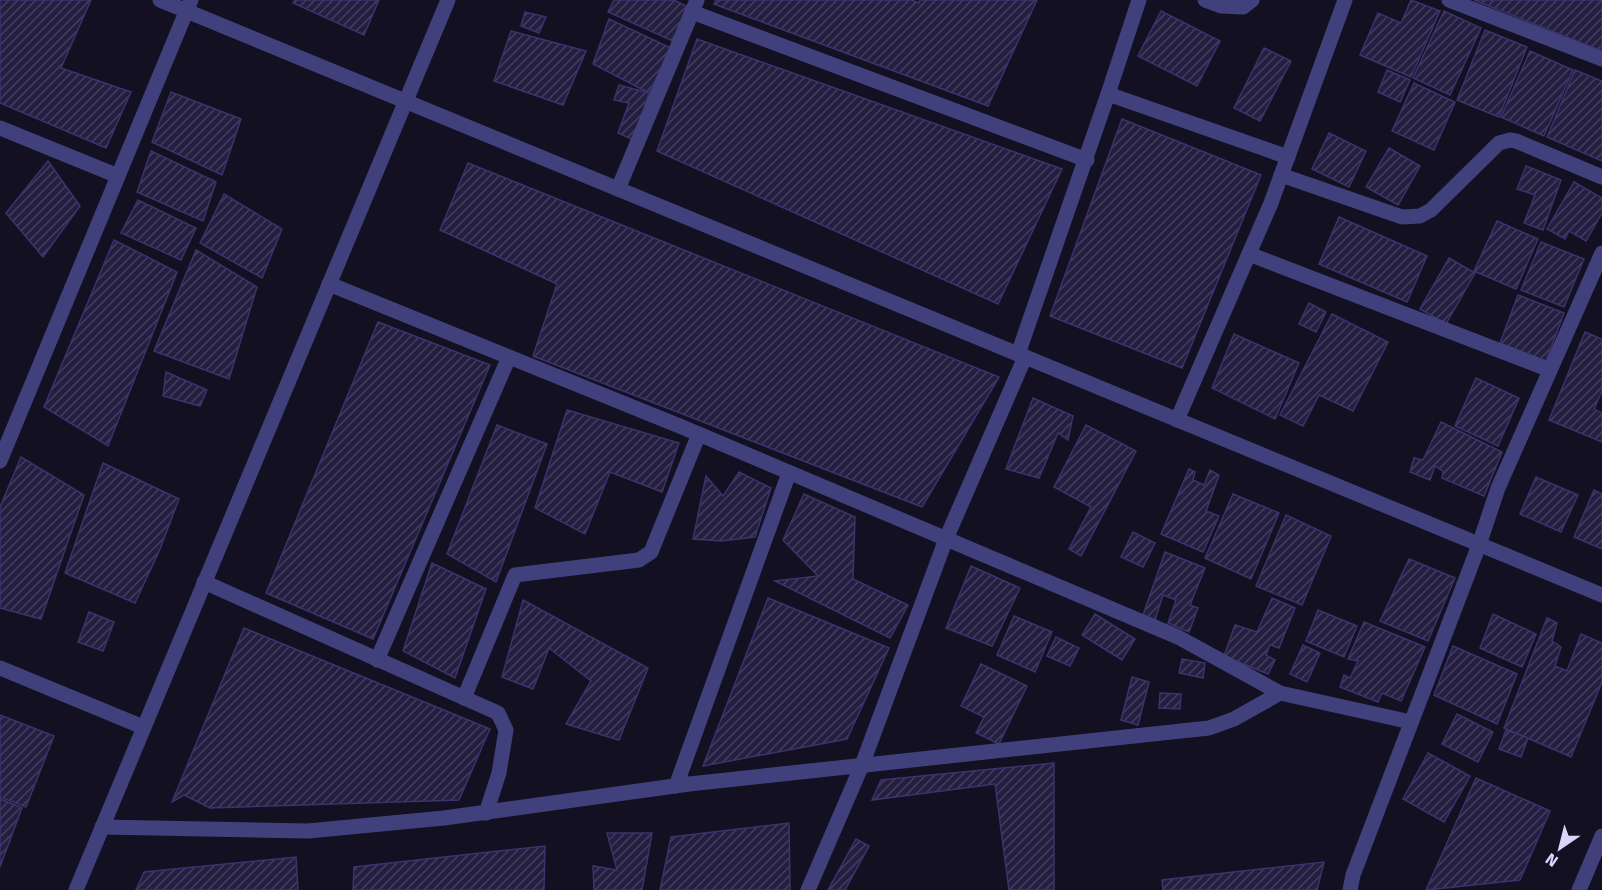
<svg xmlns="http://www.w3.org/2000/svg" width="1602" height="890" viewBox="0 0 1602 890" font-family="'Fira Sans',sans-serif">
	<defs>
		<pattern id="building-hatch" width="6" height="6" patternUnits="userSpaceOnUse" patternTransform="scale(1.5)"><rect width="6" height="6" fill="#241e41"/><path d="M-1 1l2-2M0 6l6-6M5 7l2-2" fill="none" stroke="#433e5d"/></pattern>
	</defs>
	<rect width="100%" height="100%" fill="#131022"/>
	<g fill="url(#building-hatch)" stroke="#3b336b" stroke-width="1.5">
		<polygon points="0,0 91,0 61,68 131,92 106,148 0,103"/>
		<polygon points="295,0 379,0 364,35 293,3"/>
		<polygon points="614,0 674,0 688,7 673,41 608,12"/>
		<polygon points="716,0 912,0 919,3 920,0 1037,0 988,106 714,4"/>
		<polygon points="1411,0 1440,11 1411,77 1360,55 1378,13 1401,23"/>
		<polygon points="1474,0 1602,0 1602,51"/>
		<polygon points="1161,11 1220,41 1197,86 1138,56"/>
		<polygon points="1444,11 1481,28 1450,95 1413,78"/>
		<polygon points="525,12 546,17 539,33 521,26"/>
		<polygon points="609,19 671,48 649,93 593,64"/>
		<polygon points="1485,30 1527,47 1499,117 1457,100"/>
		<polygon points="511,31 586,51 563,105 494,81"/>
		<polygon points="697,39 1062,169 998,304 657,151"/>
		<polygon points="1264,48 1291,61 1260,121 1234,108"/>
		<polygon points="1530,51 1573,70 1544,136 1501,117"/>
		<polygon points="1387,70 1410,80 1400,102 1378,92"/>
		<polygon points="1575,70 1602,81 1602,161 1547,137"/>
		<polygon points="1414,83 1455,102 1434,150 1392,131"/>
		<polygon points="619,85 649,93 634,140 618,133 629,103 614,100"/>
		<polygon points="171,92 241,119 222,175 152,142"/>
		<polygon points="1122,119 1261,175 1182,368 1050,316"/>
		<polygon points="1329,133 1366,151 1349,187 1312,169"/>
		<polygon points="1389,148 1420,166 1398,205 1366,187"/>
		<polygon points="151,151 216,182 203,221 137,192"/>
		<polygon points="48,161 80,206 43,257 6,213"/>
		<polygon points="468,163 999,377 922,507 533,356 557,284 440,230"/>
		<polygon points="1526,166 1561,180 1543,230 1524,223 1535,195 1517,189"/>
		<polygon points="1574,182 1602,198 1602,213 1586,241 1569,231 1565,239 1547,229"/>
		<polygon points="224,194 282,229 262,278 200,243"/>
		<polygon points="138,200 196,228 181,260 121,233"/>
		<polygon points="1339,217 1427,256 1407,302 1319,264"/>
		<polygon points="1497,221 1538,239 1516,289 1474,271"/>
		<polygon points="114,240 177,272 108,446 44,407"/>
		<polygon points="1541,242 1584,259 1564,307 1521,290"/>
		<polygon points="196,250 257,287 229,379 154,351"/>
		<polygon points="1449,258 1475,273 1446,324 1420,309"/>
		<polygon points="1518,295 1564,313 1546,361 1500,343"/>
		<polygon points="1309,303 1326,312 1316,332 1299,324"/>
		<polygon points="1332,314 1388,342 1353,411 1319,395 1303,426 1280,415"/>
		<polygon points="378,322 490,365 373,639 266,593"/>
		<polygon points="1585,332 1602,339 1602,391 1594,409 1602,413 1602,442 1549,420"/>
		<polygon points="1234,334 1299,363 1275,419 1212,388"/>
		<polygon points="166,372 207,390 200,406 163,396"/>
		<polygon points="1476,378 1519,398 1498,446 1455,426"/>
		<polygon points="1033,398 1073,416 1068,440 1058,433 1039,478 1006,469"/>
		<polygon points="567,410 679,443 662,492 610,472 585,534 535,508"/>
		<polygon points="1441,422 1502,452 1484,496 1442,478 1443,471 1435,466 1430,480 1410,472 1414,458 1423,460"/>
		<polygon points="497,425 547,444 496,582 447,554"/>
		<polygon points="1086,425 1136,451 1081,556 1069,549 1091,507 1054,487"/>
		<polygon points="21,457 84,495 41,619 0,608 0,507"/>
		<polygon points="103,463 179,499 160,549 135,603 65,573"/>
		<polygon points="1189,469 1195,472 1193,480 1204,485 1210,470 1219,475 1206,511 1219,516 1203,552 1161,534"/>
		<polygon points="739,472 771,488 755,537 721,541 693,539 706,476 723,496"/>
		<polygon points="1536,477 1578,495 1561,532 1520,514"/>
		<polygon points="1594,490 1602,494 1602,549 1574,537"/>
		<polygon points="804,494 855,517 853,579 908,605 890,638 775,581 818,576 783,540"/>
		<polygon points="1233,494 1279,513 1251,579 1205,558"/>
		<polygon points="1286,515 1331,536 1302,605 1256,586"/>
		<polygon points="1133,532 1155,543 1143,567 1121,557"/>
		<polygon points="1165,552 1205,568 1190,605 1198,608 1189,632 1168,623 1176,600 1163,595 1155,620 1143,615"/>
		<polygon points="1409,559 1455,578 1428,641 1380,621"/>
		<polygon points="432,563 486,589 455,678 403,651"/>
		<polygon points="971,566 1020,588 992,646 946,628"/>
		<polygon points="768,598 889,648 847,739 703,766"/>
		<polygon points="1272,598 1295,608 1279,648 1270,645 1266,655 1275,660 1268,674 1224,656 1235,625 1257,632"/>
		<polygon points="523,600 648,668 619,740 566,724 591,681 549,648 533,689 502,677"/>
		<polygon points="1318,610 1357,626 1344,657 1306,641"/>
		<polygon points="89,612 114,622 103,651 78,642"/>
		<polygon points="1095,614 1135,639 1122,660 1082,635"/>
		<polygon points="1493,614 1536,634 1522,667 1480,648"/>
		<polygon points="1014,616 1052,632 1035,672 997,655"/>
		<polygon points="1547,618 1557,623 1552,641 1561,647 1555,666 1567,671 1581,634 1602,643 1602,682 1571,757 1504,728"/>
		<polygon points="1364,622 1425,647 1401,701 1382,693 1378,702 1340,687 1344,675 1350,678 1358,661 1348,659"/>
		<polygon points="244,628 490,729 459,800 210,808 184,795 172,802"/>
		<polygon points="1056,637 1079,648 1070,666 1047,656"/>
		<polygon points="1303,645 1320,653 1307,682 1290,674"/>
		<polygon points="1453,646 1517,674 1497,724 1434,695"/>
		<polygon points="1182,659 1205,663 1203,678 1179,673"/>
		<polygon points="981,664 1027,686 999,744 976,733 984,717 961,706"/>
		<polygon points="1132,677 1149,682 1138,725 1121,720"/>
		<polygon points="1160,693 1181,694 1180,709 1159,708"/>
		<polygon points="1457,714 1493,732 1478,762 1442,744"/>
		<polygon points="0,715 54,736 26,807 0,797"/>
		<polygon points="1506,730 1528,738 1521,757 1499,749"/>
		<polygon points="1428,753 1470,776 1444,822 1403,799"/>
		<polygon points="1054,763 1054,890 1009,890 995,784 872,800 881,780"/>
		<polygon points="1476,778 1550,811 1520,880 1426,890"/>
		<polygon points="0,799 22,808 0,867"/>
		<polygon points="789,823 790,890 660,890 671,837"/>
		<polygon points="607,833 652,833 642,890 594,890 593,866 617,870"/>
		<polygon points="856,839 869,846 845,890 828,890"/>
		<polygon points="545,846 544,890 353,890 354,867"/>
		<polygon points="296,857 298,890 136,890 144,872"/>
		<polygon points="1324,862 1317,890 1163,890 1162,880"/>
	</g>
	<g fill="none" stroke-linecap="round" stroke-linejoin="round">
		<g stroke="#40417c" stroke-width="15">
			<polyline points="160,0 1602,595"/>
			<polyline points="1205,0 1221,6 1243,7 1252,0"/>
			<polyline points="1449,0 1602,59"/>
			<polyline points="692,12 1087,160"/>
			<polyline points="1108,94 1139,0"/>
			<polyline points="0,128 118,176"/>
			<polyline points="1281,175 1402,217 1420,216 1431,210 1499,143 1510,140 1516,141 1602,177"/>
			<polyline points="618,189 697,0"/>
			<polyline points="1249,254 1550,370"/>
			<polyline points="329,284 682,427 1178,637 1280,693"/>
			<polyline points="1018,354 1108,94 1288,157"/>
			<polyline points="1177,420 1271,203 1345,0"/>
			<polyline points="0,461 191,0"/>
			<polyline points="204,582 498,713 506,730 499,773 486,813"/>
			<polyline points="377,660 509,357"/>
			<polyline points="0,668 143,727"/>
			<polyline points="464,698 515,575 639,560 651,552 699,434"/>
			<polyline points="676,786 789,473"/>
			<polyline points="102,827 308,831 444,818 689,784 1209,728 1234,719 1280,693 1411,722"/>
			<polyline points="76,890 448,0"/>
			<polyline points="808,890 862,765 946,539 1025,357"/>
			<polyline points="1350,890 1353,875 1479,545 1498,488 1602,253"/>
			<polyline points="1579,890 1602,836"/>
		</g>
	</g>
	<g transform="translate(1560 848) rotate(215)" stroke="#131022" stroke-width="4.5" paint-order="stroke">
	<path d="M0-4.5L10 22L0 15L-10 22Z" fill="#d8d6fb"/>
	<text y="-9" font-size="16" font-weight="bold" text-anchor="middle" fill="#d8d6fb">N</text>
	</g>
</svg>
